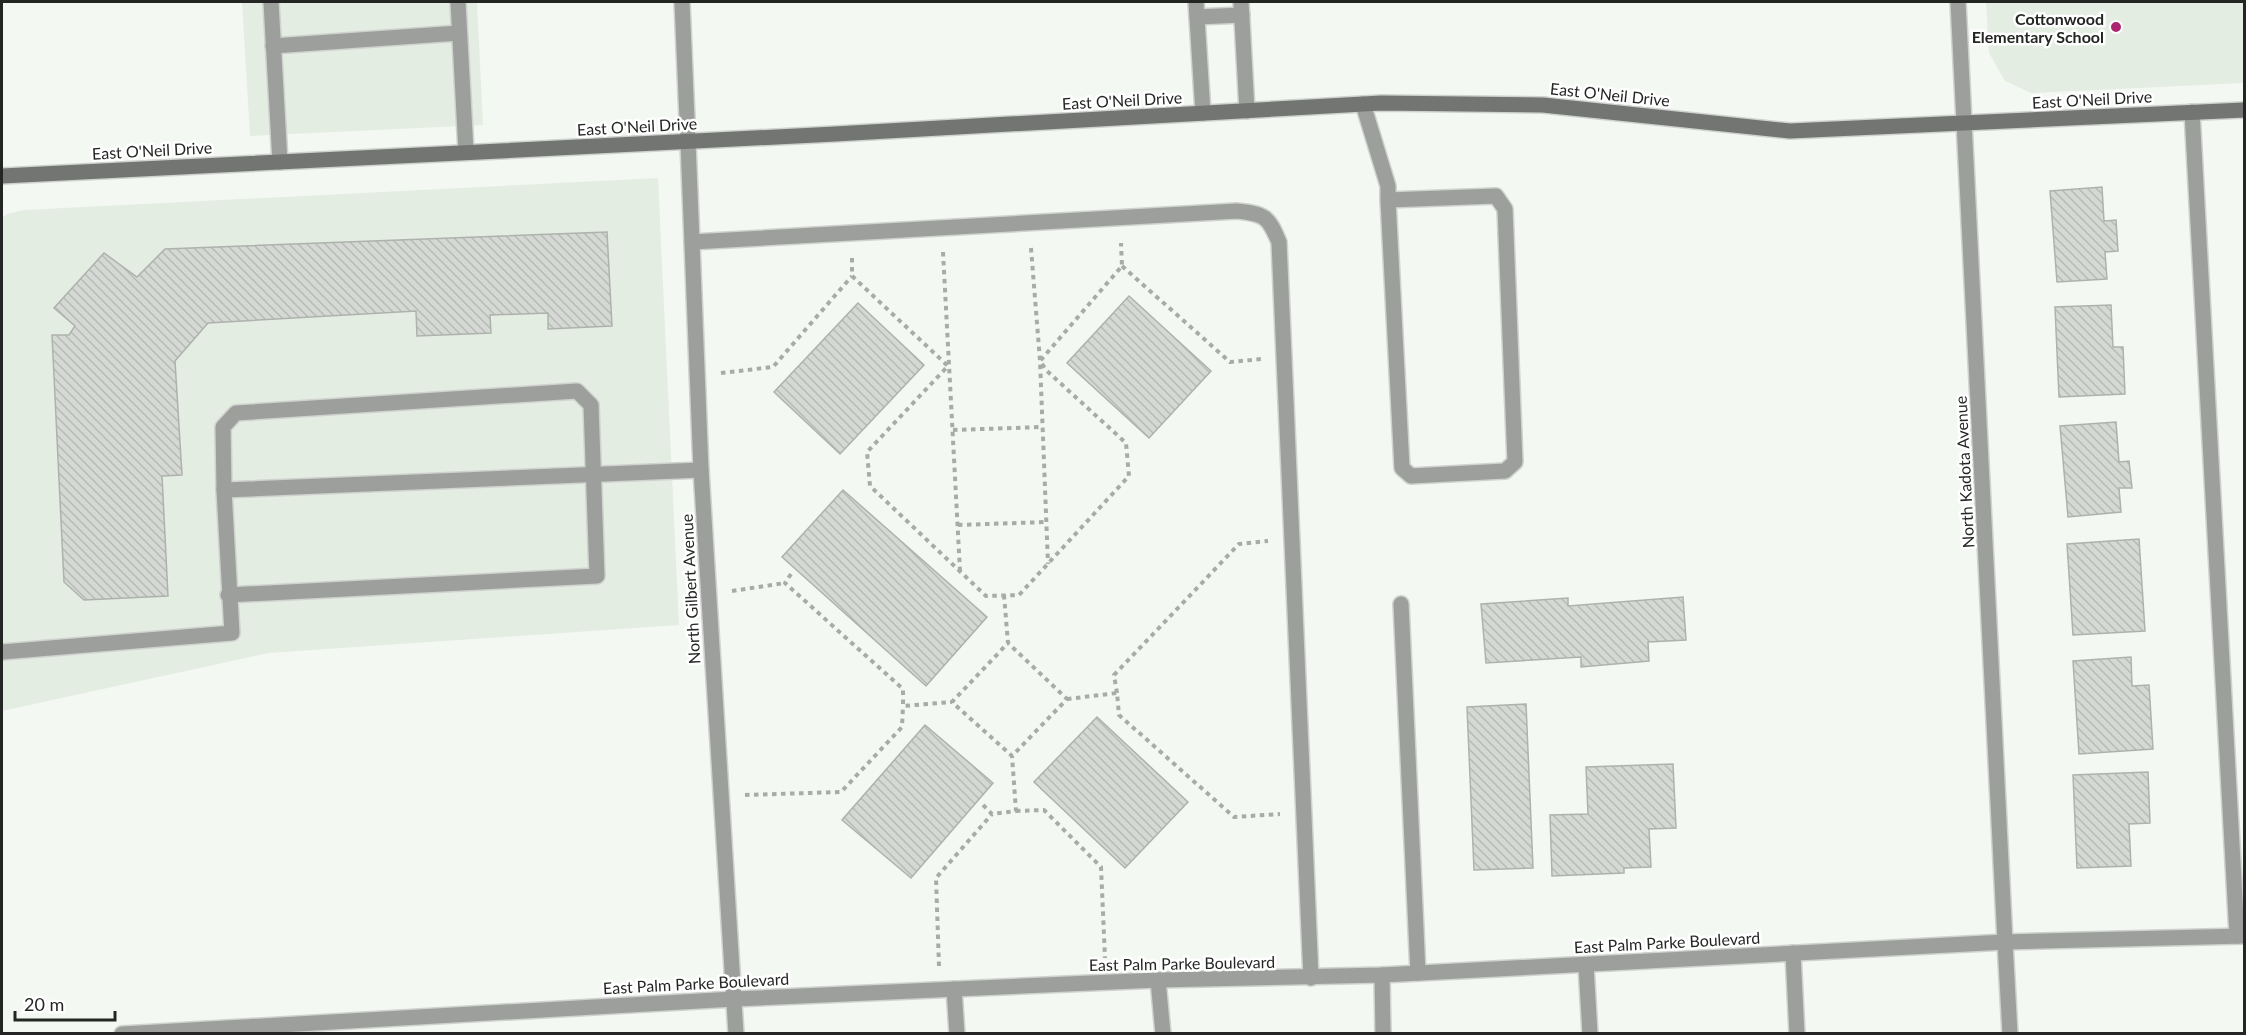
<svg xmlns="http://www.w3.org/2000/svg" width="2246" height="1035" viewBox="0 0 2246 1035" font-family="Lato,sans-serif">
	<defs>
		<pattern id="building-back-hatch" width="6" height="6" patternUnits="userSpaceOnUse" patternTransform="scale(1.5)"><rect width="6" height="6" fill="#d5d9d4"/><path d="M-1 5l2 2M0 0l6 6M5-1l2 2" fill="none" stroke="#b7bab6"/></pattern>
	</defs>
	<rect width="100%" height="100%" fill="#f4f8f3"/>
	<g fill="#e4ede2">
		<polygon points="242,2 477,2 483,125 250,136"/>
		<polygon points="1986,2 2244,2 2244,83 2031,93 2005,81 1989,53"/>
		<polygon points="658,178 679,625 269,653 2,711 2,218 7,214 24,210"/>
	</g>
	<g fill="url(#building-back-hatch)" stroke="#aeb2ad" stroke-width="1.5">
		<polygon points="2102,187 2104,221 2116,220 2118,251 2105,252 2107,279 2057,282 2050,191"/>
		<polygon points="607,232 612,326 548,329 548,313 490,315 491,333 417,336 416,311 208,323 175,361 182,475 162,476 168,596 84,600 64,582 52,335 69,335 75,326 54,308 104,253 137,277 165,249"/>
		<polygon points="1129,296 1211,371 1149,438 1067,363"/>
		<polygon points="858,303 924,365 840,454 774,392"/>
		<polygon points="2111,305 2113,347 2123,347 2125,394 2059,397 2055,307"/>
		<polygon points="2116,422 2119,462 2129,461 2132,488 2119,488 2121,512 2068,517 2060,426"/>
		<polygon points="843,490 987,617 926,686 782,557"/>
		<polygon points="2139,539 2145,631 2073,635 2067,544"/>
		<polygon points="1683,597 1686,640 1648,642 1649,661 1581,667 1581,657 1486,663 1481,604 1568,598 1568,606"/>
		<polygon points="2131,657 2132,686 2149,685 2153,749 2079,754 2073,661"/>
		<polygon points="1526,704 1533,868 1474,870 1467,707"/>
		<polygon points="1097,717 1188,802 1125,868 1034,782"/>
		<polygon points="925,725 993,783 911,878 842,820"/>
		<polygon points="1673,764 1676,828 1649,829 1651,867 1624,868 1624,873 1552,876 1550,815 1588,814 1586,767"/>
		<polygon points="2148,772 2150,823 2129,824 2131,866 2077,868 2073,775"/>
	</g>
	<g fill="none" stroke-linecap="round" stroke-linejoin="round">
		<g stroke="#cfd2ce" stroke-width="18">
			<g id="lane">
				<polyline points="271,2 280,162"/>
				<polyline points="458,2 466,152"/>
				<polyline points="682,2 688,142"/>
				<polyline points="1196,2 1203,113"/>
				<polyline points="1241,2 1247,111"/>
				<polyline points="1197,17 1242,15"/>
				<polyline points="273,46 459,33"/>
				<polyline points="1363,104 1388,186 1388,200 1402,468 1411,476 1505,471 1515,462 1505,209 1496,196 1388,200"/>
				<polyline points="2192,112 2237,936"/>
				<path d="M692,242L1237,211C1265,214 1268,216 1279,242L1311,978"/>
				<polyline points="224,490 223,427 236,413 577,391 591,405 597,576 228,595"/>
				<polyline points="1401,604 1418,973"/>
				<polyline points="2,652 232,633 224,490 701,470"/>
				<polyline points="2005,942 2010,1034"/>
				<polyline points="1586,965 1590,1034"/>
				<polyline points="954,989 957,1034"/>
			</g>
		</g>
		<g stroke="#cfd2ce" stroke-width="18">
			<g id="street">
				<polyline points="1958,2 2005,942"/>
				<polyline points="688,142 701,470 736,1034"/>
				<polyline points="1793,953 1797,1034"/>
				<polyline points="1382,975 1383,1034"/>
				<polyline points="1158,980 1163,1034"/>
				<polyline points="122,1034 734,999 1158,980 1382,975 2005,942 2244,936"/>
			</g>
		</g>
		<g stroke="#cfd2ce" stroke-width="18">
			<polyline id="secondary" points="2,176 835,134 1381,103 1543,105 1790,131 2244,110"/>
		</g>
		<g stroke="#a8aba7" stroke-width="4" stroke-dasharray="4.5 4.5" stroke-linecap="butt">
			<polyline points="1031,248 1040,361 1048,564"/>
			<polyline points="943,252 960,571"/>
			<polyline points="852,258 852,276 948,366 867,452 870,486 986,596 1019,595 1129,476 1126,443 1047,371 1040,361 1122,266 1121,243"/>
			<polyline points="1122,266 1230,362 1262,359"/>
			<polyline points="721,373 773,367 852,276"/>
			<polyline points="953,430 1042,427"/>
			<polyline points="958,525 1046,522"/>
			<polyline points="791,574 785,583 903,689 903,706 952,702"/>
			<polyline points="732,591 785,583"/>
			<polyline points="1004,595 1008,643 952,702 1012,756 1067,699 1008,643"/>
			<polyline points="1117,693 1114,675 1239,544 1268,541"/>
			<polyline points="1067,699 1117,693 1119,715 1234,817 1280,814"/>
			<polyline points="745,795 841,792 902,727 903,706"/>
			<polyline points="983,805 992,814 1016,811 1012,756"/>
			<polyline points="1016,811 1044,810 1101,867 1105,958"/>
			<polyline points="939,966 936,878 992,814"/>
		</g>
		<use href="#lane" stroke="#9d9f9d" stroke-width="15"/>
		<use href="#street" stroke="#9d9f9d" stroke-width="15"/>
		<use href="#secondary" stroke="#727572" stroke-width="15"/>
	</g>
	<circle fill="#aa2670" stroke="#fff" stroke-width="2" cx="2116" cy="27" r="6"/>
	<g text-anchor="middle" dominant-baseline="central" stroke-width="5" stroke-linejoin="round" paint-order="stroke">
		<g font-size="16" font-weight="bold" fill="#242624" stroke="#fff" text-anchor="end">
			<text x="2104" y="18">Cottonwood<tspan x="2104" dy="18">Elementary School</tspan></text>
		</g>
		<g font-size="16" fill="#242624" stroke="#fff">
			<text transform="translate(1610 94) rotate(6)">East O'Neil Drive</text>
			<text transform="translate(2092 99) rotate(-3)">East O'Neil Drive</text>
			<text transform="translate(1122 100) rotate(-3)">East O'Neil Drive</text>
			<text transform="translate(637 126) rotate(-3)">East O'Neil Drive</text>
			<text transform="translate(152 150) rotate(-3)">East O'Neil Drive</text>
			<text transform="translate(1964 472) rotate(-93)">North Kadota Avenue</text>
			<text transform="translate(690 589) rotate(-93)">North Gilbert Avenue</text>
			<text transform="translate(1667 942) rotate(-3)">East Palm Parke Boulevard</text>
			<text transform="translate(1182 963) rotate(-1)">East Palm Parke Boulevard</text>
			<text transform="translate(696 983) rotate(-3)">East Palm Parke Boulevard</text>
		</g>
	</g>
	<rect width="2246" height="1035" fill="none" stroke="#242624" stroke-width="6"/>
	<path d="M15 1011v9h100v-9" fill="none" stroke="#242624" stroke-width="3"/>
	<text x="24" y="1011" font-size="18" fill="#242624" stroke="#ffffff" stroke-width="4.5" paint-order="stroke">20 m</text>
</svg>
